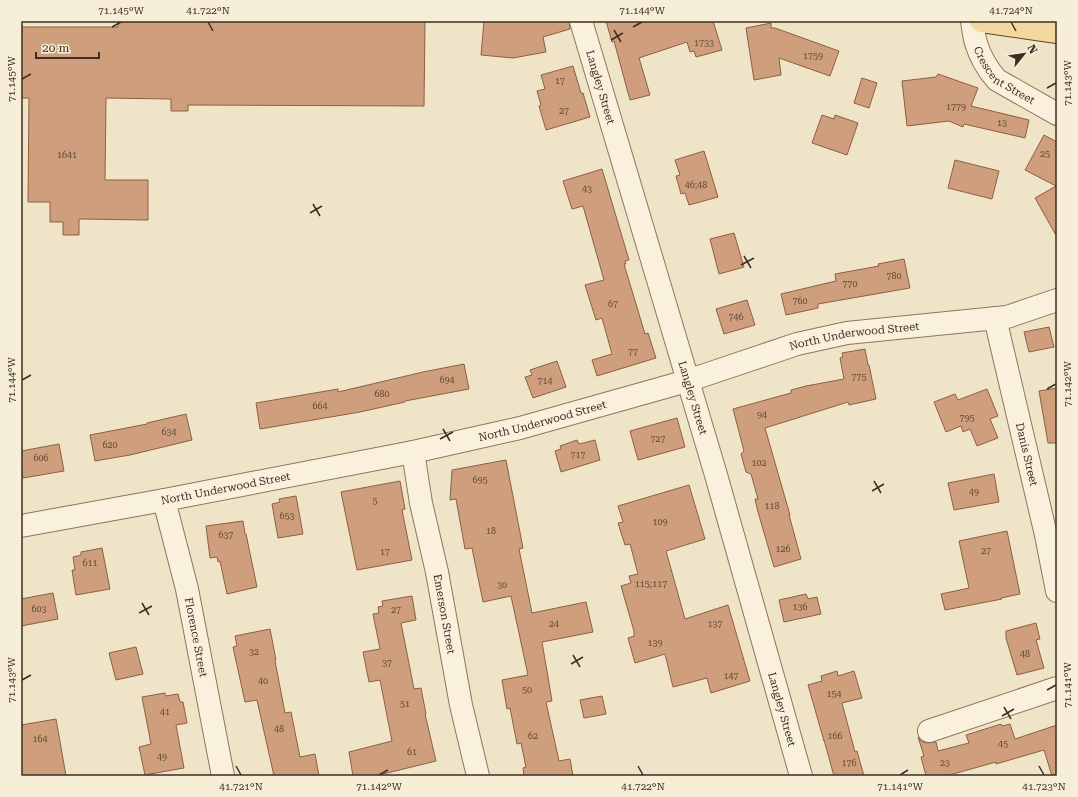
<svg xmlns="http://www.w3.org/2000/svg" width="1078" height="797" viewBox="0 0 1078 797" font-family="'Roboto Serif',serif">
	<rect width="100%" height="100%" fill="#f0e4c8"/>
	<g fill="#cf9f7d" stroke="#8d5f41">
		<polygon points="118,21 425,21 424,106 188,105 188,111 171,111 171,99 106,98 105,180 148,180 148,220 79,219 79,235 63,235 63,222 50,222 50,202 28,202 29,98 21,98 21,27 118,27"/>
		<polygon points="484,21 569,21 570,29 543,37 546,52 513,58 481,55"/>
		<polygon points="606,21 713,21 722,50 696,57 694,51 690,52 687,42 639,58 650,95 630,100 614,41 612,42"/>
		<polygon points="771,23 771,28 775,28 839,51 830,76 779,58 781,75 754,80 746,28"/>
		<polygon points="573,66 581,93 583,93 590,117 546,130 539,106 541,105 537,91 545,89 541,75"/>
		<polygon points="938,74 978,88 971,106 1029,120 1025,138 964,124 963,127 949,121 907,126 902,81 936,77"/>
		<polygon points="862,78 877,83 869,108 854,103"/>
		<polygon points="822,115 834,119 835,115 858,123 847,155 812,143"/>
		<polygon points="1044,135 1057,142 1057,237 1035,198 1056,186 1025,170"/>
		<polygon points="704,151 718,197 689,205 685,193 681,194 676,176 680,175 675,160"/>
		<polygon points="955,160 999,171 992,199 948,188"/>
		<polygon points="602,169 629,260 625,261 626,264 624,264 645,334 648,333 656,358 597,376 592,360 612,354 602,318 596,320 585,285 604,280 583,206 572,209 563,181"/>
		<polygon points="734,233 744,267 719,274 710,239"/>
		<polygon points="904,259 910,288 818,304 818,308 786,315 781,294 836,281 835,274 879,266 878,264"/>
		<polygon points="747,300 755,325 724,334 716,309"/>
		<polygon points="1049,327 1054,347 1029,352 1024,332"/>
		<polygon points="865,349 868,365 869,365 876,399 849,405 848,402 765,428 790,515 789,515 801,559 774,567 758,512 755,499 758,499 751,474 746,472 741,454 744,451 733,409 791,393 791,390 806,386 844,379 840,358 843,357 842,353"/>
		<polygon points="557,361 566,387 533,398 525,377 532,375 530,370"/>
		<polygon points="464,364 469,389 405,401 405,402 360,412 260,429 256,403 338,389 338,392 423,372"/>
		<polygon points="1057,388 1057,443 1048,443 1039,391"/>
		<polygon points="987,389 998,416 990,419 998,438 977,446 970,429 963,432 961,426 946,432 934,402 955,394 958,400"/>
		<polygon points="186,414 192,440 130,455 95,461 90,435 147,424 147,423"/>
		<polygon points="677,418 685,447 638,460 630,431"/>
		<polygon points="577,440 579,444 595,440 600,460 561,472 555,451 561,449 560,446"/>
		<polygon points="59,444 64,471 23,478 21,465 21,451"/>
		<polygon points="506,460 523,548 519,549 532,613 586,602 593,632 542,642 552,701 546,702 559,761 570,759 573,776 524,776 523,768 526,767 521,743 517,744 510,708 507,709 502,680 528,675 511,596 483,602 472,548 465,549 456,499 450,500 452,470"/>
		<polygon points="994,474 999,502 954,510 948,483"/>
		<polygon points="400,481 405,509 402,510 412,560 357,570 341,492"/>
		<polygon points="689,485 705,539 666,551 685,619 728,605 750,681 711,693 707,678 673,687 665,654 635,663 628,638 634,636 634,631 621,586 631,583 629,576 638,574 630,544 625,545 618,523 623,522 618,506"/>
		<polygon points="296,496 303,534 278,538 272,504 280,502 279,499"/>
		<polygon points="243,521 245,534 246,534 257,587 227,594 220,561 218,562 217,557 210,558 206,526"/>
		<polygon points="1007,531 1020,594 1001,598 1002,599 945,610 941,594 969,588 959,541"/>
		<polygon points="102,548 110,589 76,595 72,570 75,570 73,557 81,555 81,552"/>
		<polygon points="53,593 58,619 21,626 21,599"/>
		<polygon points="806,594 808,599 817,597 821,614 784,622 779,600"/>
		<polygon points="412,596 416,620 401,623 414,689 421,688 426,714 425,714 436,761 375,776 353,776 349,752 392,741 380,680 369,682 363,652 380,649 373,614 379,613 378,607 383,606 382,601"/>
		<polygon points="1036,623 1040,639 1036,640 1044,668 1017,675 1006,638 1006,631"/>
		<polygon points="270,629 276,660 275,661 285,713 291,712 300,757 315,754 319,776 274,776 257,700 245,702 233,647 237,646 235,636"/>
		<polygon points="136,647 143,674 116,680 109,653"/>
		<polygon points="837,671 838,676 854,671 862,698 842,703 855,752 857,751 864,776 834,776 824,740 824,741 808,685 822,681 821,676"/>
		<polygon points="165,693 166,696 178,694 180,702 183,702 187,723 176,725 184,768 145,775 139,747 151,744 142,697"/>
		<polygon points="602,696 606,714 584,718 580,700"/>
		<polygon points="56,719 66,776 21,776 21,725"/>
		<polygon points="1001,724 1002,726 1010,724 1015,739 1057,725 1057,776 1052,776 1044,750 996,764 996,762 946,776 926,776 921,757 924,756 918,737 921,741 926,743 936,742 938,751 969,743 966,735"/>
	</g>
	<g fill="none" stroke-linecap="round" stroke-linejoin="round">
		<g stroke="#8d765c" stroke-width="24">
			<g id="minor">
				<path id="s1" d="M581,21L716,475L801,776"/>
				<path id="s2" d="M972,21C973,28 974,36 976,43C980,56 988,70 997,80L1057,114"/>
				<path id="s3" d="M995,318L1046,535L1057,591"/>
				<path id="s4" d="M413,452L421,503L437,572L461,705L478,776"/>
				<path id="s5" d="M164,500L187,589L223,776"/>
				<path id="s6" d="M21,526L164,500L413,452L520,428L687,381L797,344L847,333L1007,317L1057,300"/>
				<polyline points="929,731 1057,688"/>
			</g>
		</g>
		<g stroke="#5b4430" stroke-width="24">
			<polyline id="major" points="981,21 1057,32"/>
		</g>
		<use href="#minor" stroke="#faf1dc" stroke-width="22"/>
		<use href="#major" stroke="#f3d9a0" stroke-width="22"/>
	</g>
	<path fill="none" stroke="#3d2e20" stroke-width="1.5" d="M208,22L213,31M1011,22L1016,31M112,27L121,22M633,27L642,22M614,30L621,42M611,40L623,33M22,79L31,74M1047,88L1056,83M313,204L320,216M310,213L322,206M744,256L751,268M741,265L754,258M22,380L31,375M1047,389L1056,384M443,429L450,441M440,439L453,432M874,481L881,493M872,491L884,484M142,603L149,615M139,613L152,606M573,655L580,667M571,664L583,657M22,680L31,675M1047,690L1056,685M1004,707L1011,719M1002,716L1014,709M236,766L241,775M638,766L643,775M1039,766L1044,775M379,775L388,770M900,775L908,770"/>
	<g text-anchor="middle" dominant-baseline="central" stroke-width="4" stroke-linejoin="round" paint-order="stroke">
		<g font-size="9" fill="#624a37">
			<text x="704" y="43">1733</text>
			<text x="813" y="56">1759</text>
			<text x="560" y="81">17</text>
			<text x="956" y="107">1779</text>
			<text x="564" y="111">27</text>
			<text x="1002" y="123">13</text>
			<text x="1045" y="154">25</text>
			<text x="67" y="155">1641</text>
			<text x="696" y="185">46;48</text>
			<text x="587" y="189">43</text>
			<text x="894" y="276">780</text>
			<text x="850" y="284">770</text>
			<text x="800" y="301">760</text>
			<text x="613" y="304">67</text>
			<text x="736" y="317">746</text>
			<text x="633" y="352">77</text>
			<text x="859" y="377">775</text>
			<text x="447" y="380">694</text>
			<text x="545" y="381">714</text>
			<text x="382" y="394">680</text>
			<text x="320" y="406">664</text>
			<text x="762" y="415">94</text>
			<text x="967" y="418">795</text>
			<text x="169" y="432">634</text>
			<text x="658" y="439">727</text>
			<text x="110" y="445">620</text>
			<text x="578" y="455">717</text>
			<text x="41" y="458">606</text>
			<text x="759" y="463">102</text>
			<text x="480" y="480">695</text>
			<text x="974" y="492">49</text>
			<text x="375" y="501">5</text>
			<text x="772" y="506">118</text>
			<text x="287" y="516">653</text>
			<text x="660" y="522">109</text>
			<text x="491" y="531">18</text>
			<text x="226" y="535">637</text>
			<text x="783" y="549">126</text>
			<text x="986" y="551">27</text>
			<text x="385" y="552">17</text>
			<text x="90" y="563">611</text>
			<text x="651" y="584">115;117</text>
			<text x="502" y="585">30</text>
			<text x="800" y="607">136</text>
			<text x="39" y="609">603</text>
			<text x="396" y="610">27</text>
			<text x="554" y="624">24</text>
			<text x="715" y="624">137</text>
			<text x="655" y="643">139</text>
			<text x="254" y="652">32</text>
			<text x="1025" y="654">48</text>
			<text x="387" y="663">37</text>
			<text x="731" y="676">147</text>
			<text x="263" y="681">40</text>
			<text x="527" y="690">50</text>
			<text x="834" y="694">154</text>
			<text x="405" y="704">51</text>
			<text x="165" y="712">41</text>
			<text x="279" y="729">48</text>
			<text x="533" y="736">62</text>
			<text x="835" y="736">166</text>
			<text x="40" y="739">164</text>
			<text x="1003" y="744">45</text>
			<text x="412" y="752">61</text>
			<text x="162" y="757">49</text>
			<text x="849" y="763">176</text>
			<text x="945" y="763">23</text>
		</g>
		<g font-size="11" fill="#3d2e20" stroke="#f7eed8">
			<text stroke="none"><textPath href="#s2" startOffset="67">Crescent Street</textPath></text>
			<text stroke="none"><textPath href="#s1" startOffset="69">Langley Street</textPath></text>
			<text stroke="none"><textPath href="#s6" startOffset="856">North Underwood Street</textPath></text>
			<text stroke="none"><textPath href="#s1" startOffset="393">Langley Street</textPath></text>
			<text stroke="none"><textPath href="#s6" startOffset="532">North Underwood Street</textPath></text>
			<text stroke="none"><textPath href="#s3" startOffset="140">Danis Street</textPath></text>
			<text stroke="none"><textPath href="#s6" startOffset="208">North Underwood Street</textPath></text>
			<text stroke="none"><textPath href="#s4" startOffset="165">Emerson Street</textPath></text>
			<text stroke="none"><textPath href="#s5" startOffset="141">Florence Street</textPath></text>
			<text stroke="none"><textPath href="#s1" startOffset="717">Langley Street</textPath></text>
		</g>
	</g>
	<rect width="1078" height="797" fill="none" stroke="#f7eed8" stroke-width="44"/>
	<g transform="translate(1024 54) rotate(60)" stroke="#f7eed8" stroke-width="3" paint-order="stroke">
	<path d="M0-3L7 15L0 10L-7 15Z" fill="#3d2e20"/>
	<text y="-6" font-size="11" font-weight="bold" text-anchor="middle" fill="#3d2e20">N</text>
	</g>
	<path d="M36 52v6h63v-6" fill="none" stroke="#3d2e20" stroke-width="2"/>
	<text x="42" y="52" font-size="12" fill="#3d2e20" stroke="#f7eed8" stroke-width="3" paint-order="stroke">20 m</text>
	<rect x="22" y="22" width="1034" height="753" fill="none" stroke="#3d2e20" stroke-width="1.5"/>
	<g font-size="10" text-anchor="middle" fill="#3d2e20">
		<text x="121" y="14">71.145°W</text>
		<text x="208" y="14">41.722°N</text>
		<text x="642" y="14">71.144°W</text>
		<text x="1011" y="14">41.724°N</text>
		<text transform="translate(11 79) rotate(-90)" y="4">71.145°W</text>
		<text transform="translate(1067 83) rotate(-90)" y="4">71.143°W</text>
		<text transform="translate(11 380) rotate(-90)" y="4">71.144°W</text>
		<text transform="translate(1067 384) rotate(-90)" y="4">71.142°W</text>
		<text transform="translate(11 680) rotate(-90)" y="4">71.143°W</text>
		<text transform="translate(1067 685) rotate(-90)" y="4">71.141°W</text>
		<text x="241" y="790">41.721°N</text>
		<text x="379" y="790">71.142°W</text>
		<text x="643" y="790">41.722°N</text>
		<text x="900" y="790">71.141°W</text>
		<text x="1044" y="790">41.723°N</text>
	</g>
</svg>
